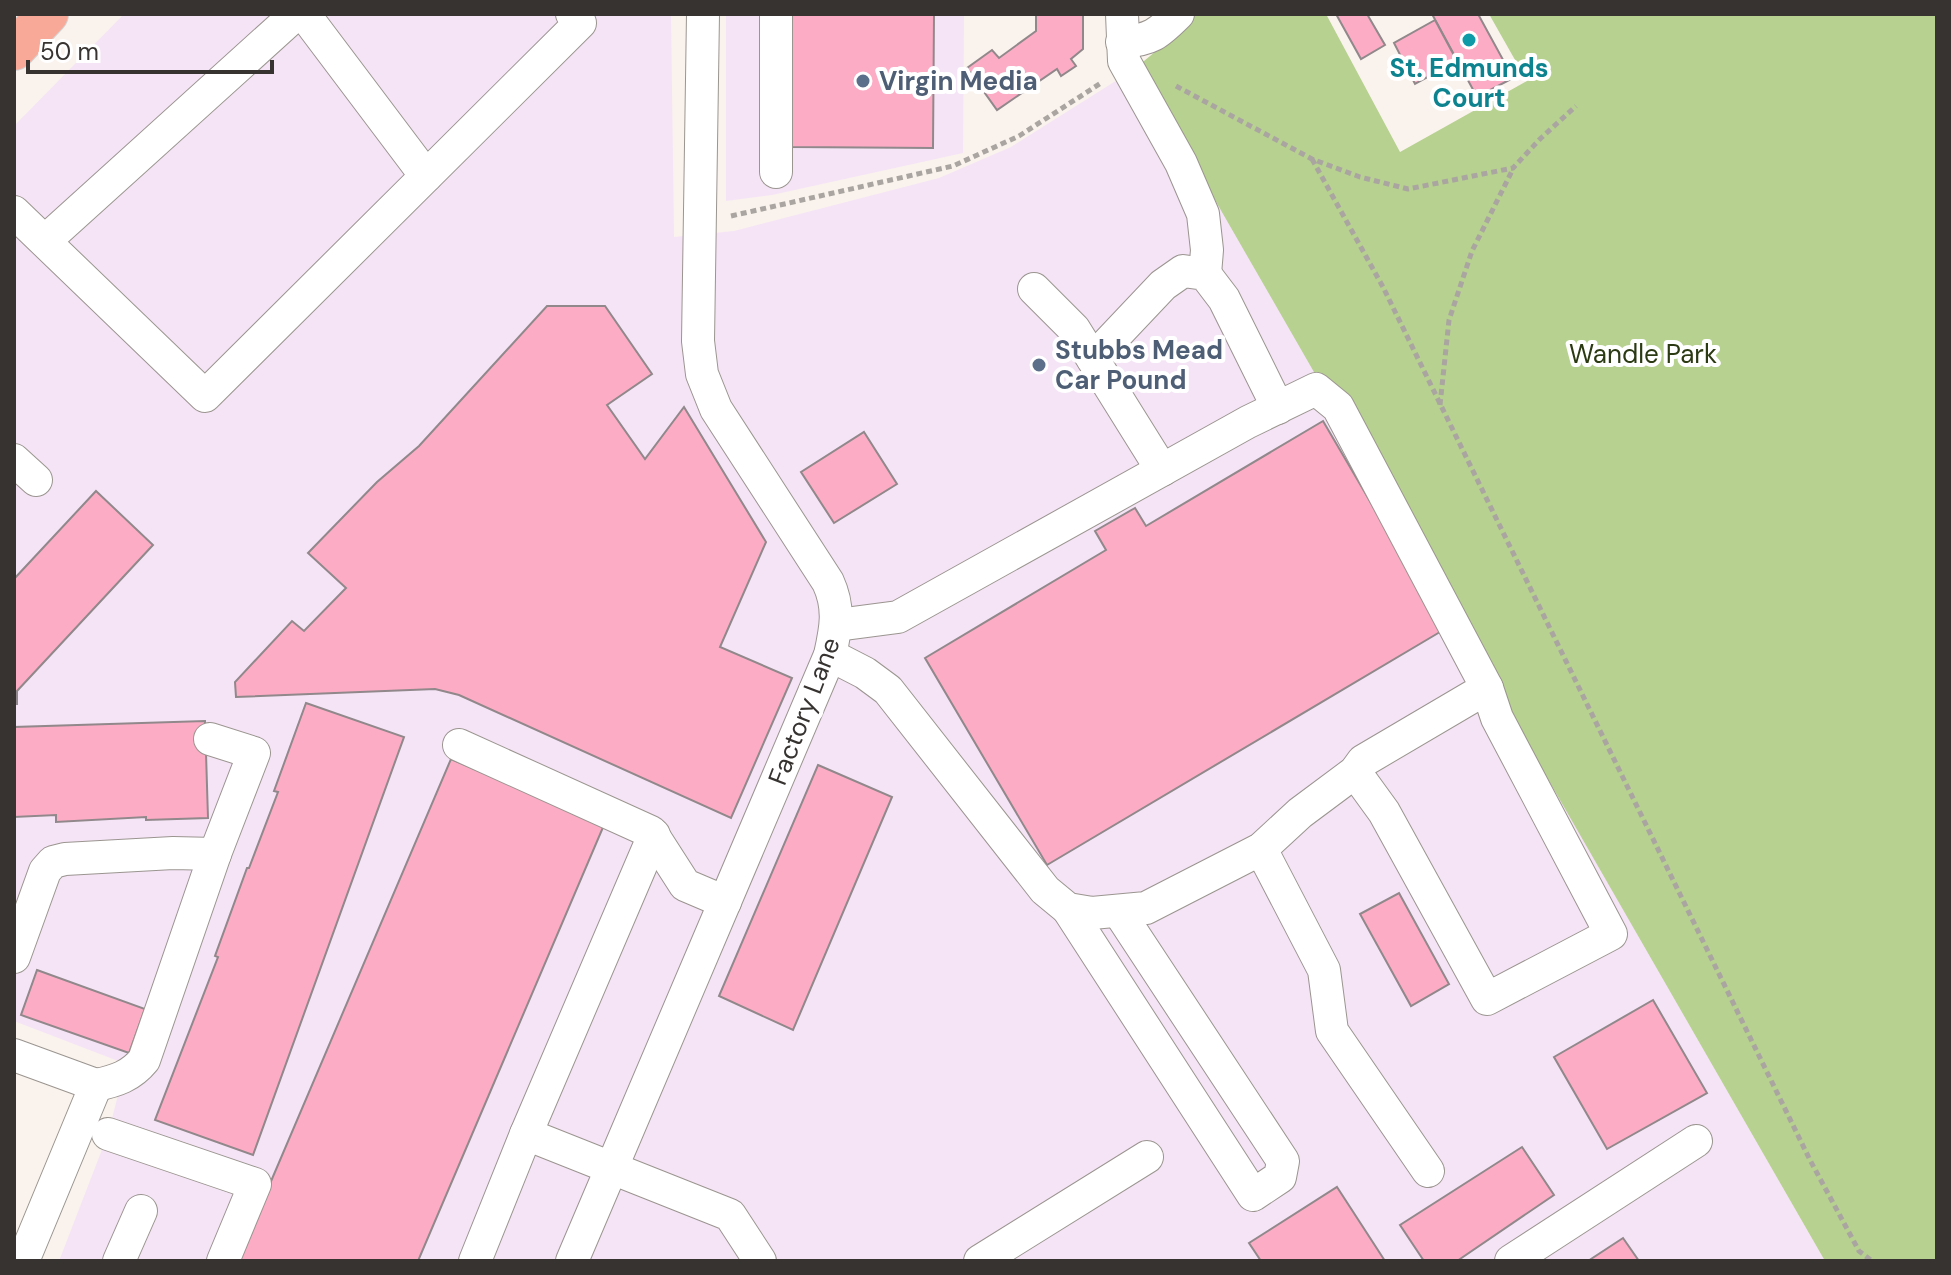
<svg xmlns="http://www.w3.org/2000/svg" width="1951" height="1275" viewBox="0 0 1951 1275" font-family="'DM Sans',sans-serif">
	<rect width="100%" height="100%" fill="#faf3ed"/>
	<g fill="#f5e4f6">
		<polygon points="124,14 671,14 674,237 734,231 939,178 1011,147 1130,72 1167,113 1825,1261 59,1261 108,1134 126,1064 14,1021 14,126"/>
		<polygon points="726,14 964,14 963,153 772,195 726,201"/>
	</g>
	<polygon fill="#b7d190" points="1195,14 1326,14 1400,152 1527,81 1489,14 1937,14 1937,1261 1825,1261 1138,66 1168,41"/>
	<g fill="#fdacc6" stroke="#90888a" stroke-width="2">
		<polygon points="792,14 934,14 933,148 792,147"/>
		<polygon points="1036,14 1083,14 1083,49 1071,59 1076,66 1061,76 1057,69 997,110 967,68 992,50 999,58 1036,31"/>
		<polygon points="1336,14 1367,14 1385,45 1361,59"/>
		<polygon points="1432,14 1478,14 1513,78 1477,97"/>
		<polygon points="1435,20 1457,61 1415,84 1394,43"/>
		<polygon points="547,306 605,306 652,374 607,405 645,459 684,407 766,542 720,647 792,678 731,818 459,695 435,689 236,697 235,682 292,621 304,631 346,588 308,553 377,482 419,446"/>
		<polygon points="1323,421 1445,629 1047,865 925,658 1106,550 1095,531 1135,508 1146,526"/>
		<polygon points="864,432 897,484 834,523 801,472"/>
		<polygon points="96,491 153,545 17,691 17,704 14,704 14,579"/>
		<polygon points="306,703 404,737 253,1155 155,1120 218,957 215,956 247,868 249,868 278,792 274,791"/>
		<polygon points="205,721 208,818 146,820 146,817 56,822 56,815 14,817 14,727"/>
		<polygon points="451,759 604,825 418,1261 237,1261"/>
		<polygon points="818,765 892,797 793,1030 719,996"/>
		<polygon points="1399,893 1449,984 1411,1006 1360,914"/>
		<polygon points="37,970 145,1009 129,1053 21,1015"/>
		<polygon points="1653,1000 1707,1093 1607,1149 1554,1057"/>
		<polygon points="1522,1147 1554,1195 1457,1261 1424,1261 1400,1225"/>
		<polygon points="1337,1187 1385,1261 1261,1261 1249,1243"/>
		<polygon points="1623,1238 1639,1261 1588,1261"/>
	</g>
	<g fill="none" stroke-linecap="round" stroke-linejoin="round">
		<g stroke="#9b9590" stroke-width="34">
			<g id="minor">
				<polyline points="304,14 426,176"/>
				<polyline points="776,14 776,172"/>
				<polyline points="1122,14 1124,61 1181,163 1203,214 1207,250 1205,274"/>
				<path d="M1122,42C1151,40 1158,34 1178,14"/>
				<polyline points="14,212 205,396 580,23 572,14"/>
				<polyline points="45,241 296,14"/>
				<polyline points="1034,289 1074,329 1162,470"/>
				<polyline points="1093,359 1163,285 1183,271 1205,274 1224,299 1278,408"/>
				<polyline points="14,460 36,480"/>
				<polyline points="830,655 865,673 888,690 1045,890 1068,909 1092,913 1146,908 1261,849 1300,813 1355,772 1363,761 1487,688 1338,407 1316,389 1248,422 898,617 837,625"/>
				<polyline points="459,745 651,832 685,885 725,902"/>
				<polyline points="1355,772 1384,812 1487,999 1611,934 1497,718 1487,688"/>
				<polyline points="1261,849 1324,970 1332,1031 1428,1171"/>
				<polyline points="1068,909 1253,1195 1280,1177 1283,1161 1119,912"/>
				<polyline points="14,957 45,871 53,862 65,859 173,853 215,854"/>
				<polyline points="14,1055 96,1085"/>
				<path d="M96,1085C116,1081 131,1076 144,1060L215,854L254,753L210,739"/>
				<polyline points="108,1134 255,1184 223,1261"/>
				<polyline points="526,1134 730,1215 760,1261"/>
				<polyline points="23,1261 96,1085"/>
				<polyline points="119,1261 141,1211"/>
				<polyline points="475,1261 526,1134 654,835"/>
				<path d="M572,1261L830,655C836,628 840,608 828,582L716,409L702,374L698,341L703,14"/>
				<polyline points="980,1261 1147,1157"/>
				<polyline points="1511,1261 1696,1141"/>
			</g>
		</g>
		<g stroke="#d3d2d2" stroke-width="42">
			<polyline id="major" points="14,50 48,14"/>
		</g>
		<g stroke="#aaa5a0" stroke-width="5" stroke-dasharray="6 4" stroke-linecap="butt">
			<polyline points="1176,86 1312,159 1360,177 1408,189 1513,168 1540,139 1576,106"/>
			<polyline points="1312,159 1383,287 1810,1160 1859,1251 1872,1261"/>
			<polyline points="731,216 953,166 1019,136 1101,83"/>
			<polyline points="1440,405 1449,320 1472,251 1513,169"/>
		</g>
		<use href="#minor" stroke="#fff" stroke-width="32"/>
		<use href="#major" stroke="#f9a997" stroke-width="40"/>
	</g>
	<circle fill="#0f9aa8" stroke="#fff" stroke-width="3" cx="1469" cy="40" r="8"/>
	<g fill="#5c6f8a" stroke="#fff" stroke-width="3">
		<circle cx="863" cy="81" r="8"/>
		<circle cx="1039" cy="365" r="8"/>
	</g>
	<g text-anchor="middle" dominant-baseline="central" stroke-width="8" stroke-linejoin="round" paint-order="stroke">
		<g font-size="26" font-weight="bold" fill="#0d838f" stroke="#fff">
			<text x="1469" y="68">St. Edmunds<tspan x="1469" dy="30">Court</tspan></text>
		</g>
		<g font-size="26" font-weight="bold" fill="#4e5e75" stroke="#fff" text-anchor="start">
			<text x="879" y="81">Virgin Media</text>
			<text x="1055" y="350">Stubbs Mead<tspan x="1055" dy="30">Car Pound</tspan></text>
		</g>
		<g font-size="26" fill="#2c3a14" stroke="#fff">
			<text x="1643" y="354">Wandle Park</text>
		</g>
		<g font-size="26" fill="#363331" stroke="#fff">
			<text transform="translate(804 711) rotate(-69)">Factory Lane</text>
		</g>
	</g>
	<rect width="1951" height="1275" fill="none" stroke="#363331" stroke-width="32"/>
	<path d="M28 60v12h244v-12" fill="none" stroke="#363331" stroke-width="4"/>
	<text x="40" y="60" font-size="24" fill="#363331" stroke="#ffffff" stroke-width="6" paint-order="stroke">50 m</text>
</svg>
